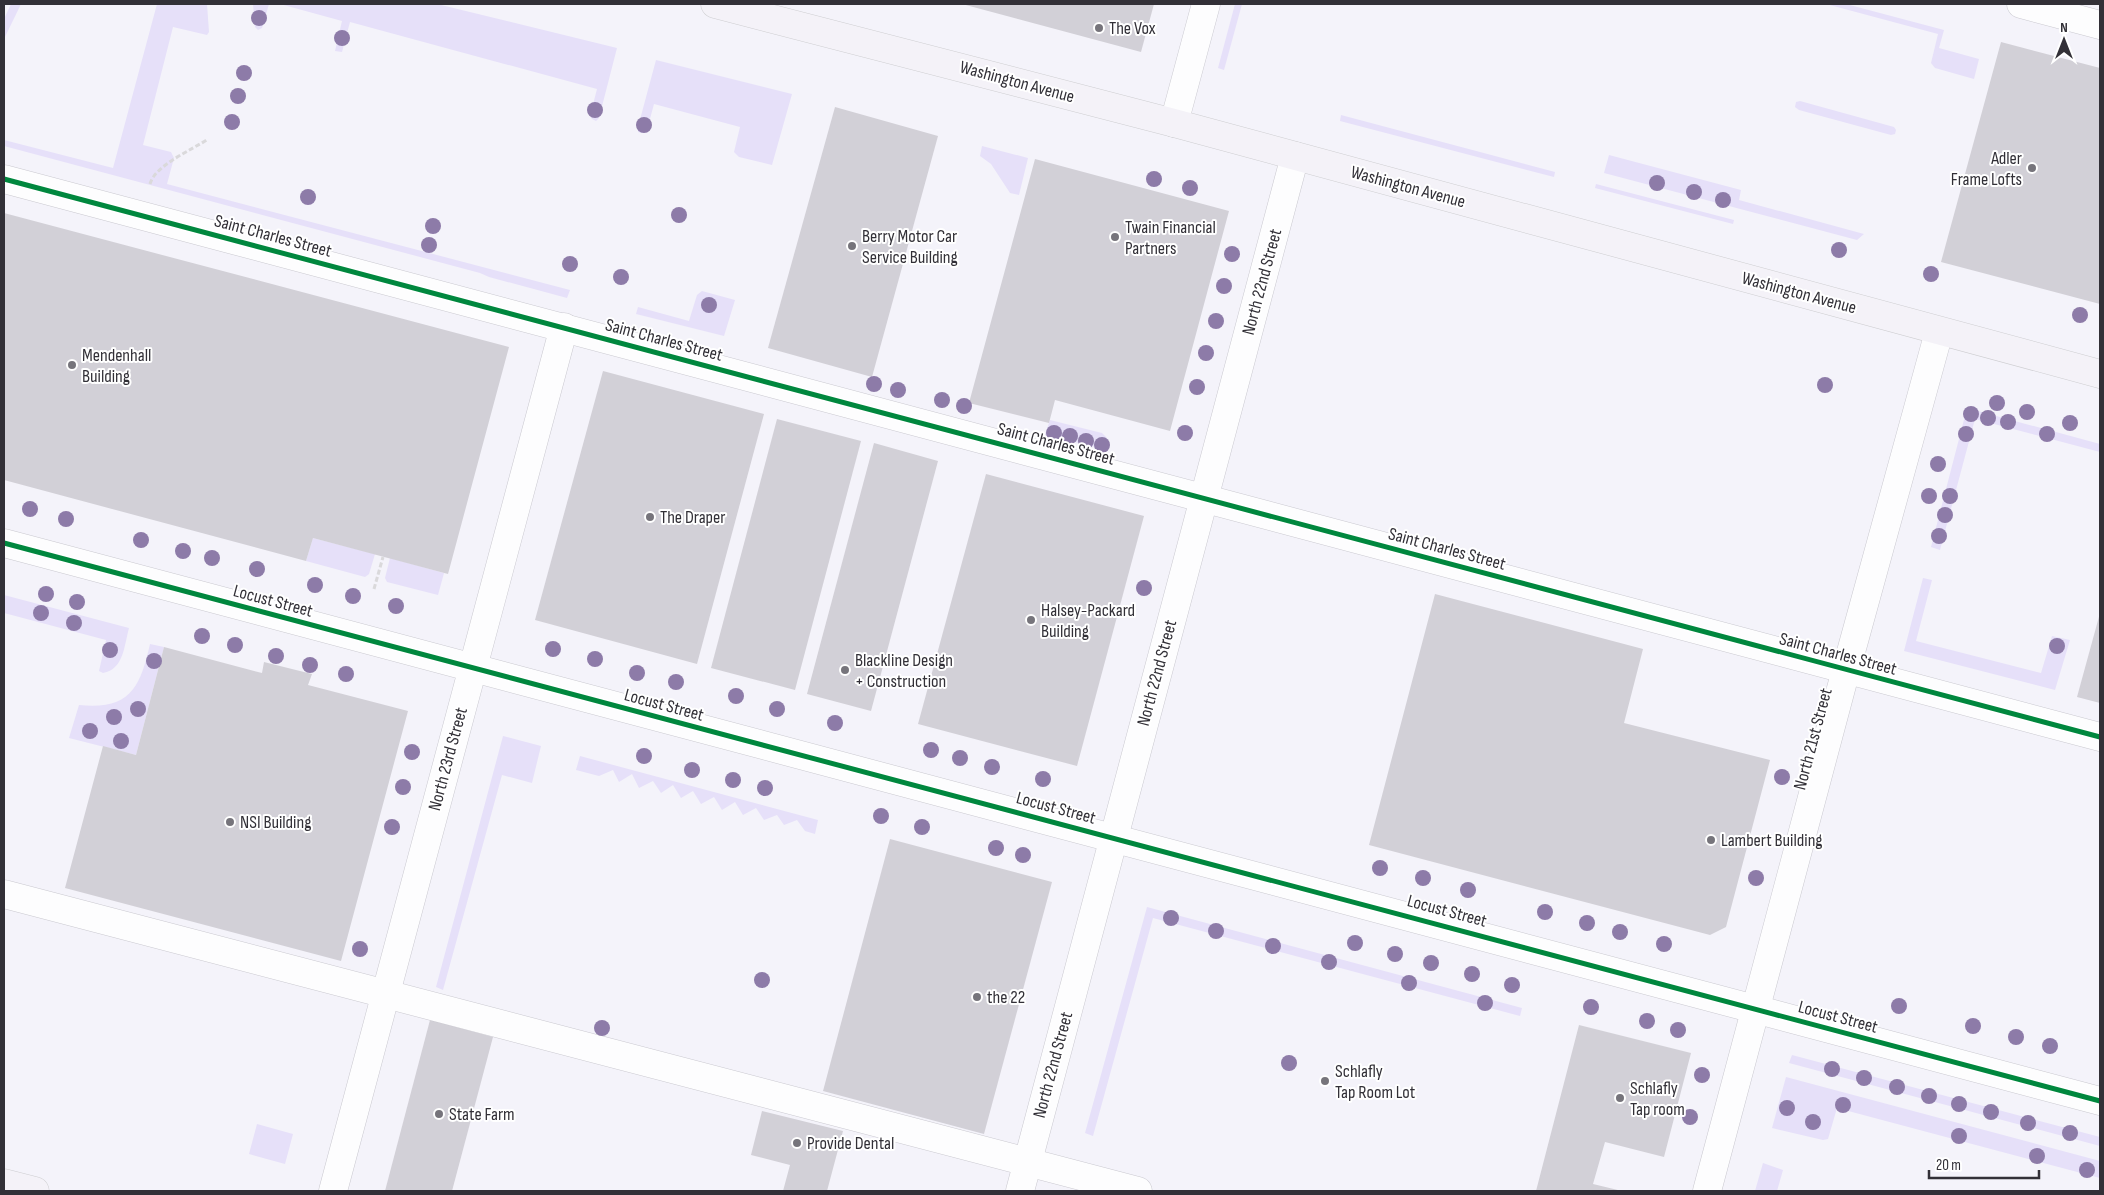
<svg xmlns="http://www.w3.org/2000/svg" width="2104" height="1195" viewBox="0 0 2104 1195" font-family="'Sofia Sans Condensed',sans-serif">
	<rect width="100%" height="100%" fill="#f4f3fa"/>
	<g fill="#e6e0f9">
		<polygon points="11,4 21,4 4,39 4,19"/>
		<polygon points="157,4 207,4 209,32 207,35 173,27 143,145 171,152 174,158 167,184 570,290 567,298 489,277 480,273 4,146 4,140 113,168"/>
		<polygon points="253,4 269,4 262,28 258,30 255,27"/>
		<polygon points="280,4 437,4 617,48 599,118 596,121 592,119 590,116 597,89 350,22 342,52 335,51 342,21"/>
		<polygon points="1235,4 1242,4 1224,70 1218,68"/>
		<polygon points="1826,4 1846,4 1944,30 1939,48 1979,59 1974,79 1935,68 1931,63 1938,34"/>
		<polygon points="656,60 792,94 772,165 739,157 734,152 740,127 654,104 647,130 642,133 638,132 638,127"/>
		<polygon points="1800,101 1894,127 1896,130 1895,134 1891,135 1799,110 1795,107 1796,102"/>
		<polygon points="1341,115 1555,172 1554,177 1340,121"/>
		<polygon points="982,146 1028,158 1019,195 1010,193 991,164 980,156"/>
		<polygon points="1609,155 1741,190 1739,200 1864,234 1857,240 1604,173"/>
		<polygon points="1596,184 1734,220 1733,224 1595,188"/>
		<polygon points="702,291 735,300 724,336 636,314 638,307 689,321 697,295"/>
		<polygon points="1967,408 2100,444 2100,452 1975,419 1940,550 1931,547"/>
		<polygon points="1050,420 1102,433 1107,438 1107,443 1104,448 1099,448 1045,435"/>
		<polygon points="313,538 375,554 369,574 365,577 306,561"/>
		<polygon points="390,558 444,573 438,595 387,582 385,578"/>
		<polygon points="1923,578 1932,580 1916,641 2041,673 2052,636 2070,640 2055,690 1904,651"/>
		<path d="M4,595L129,628C124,646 124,669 103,673L99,671L106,640L4,613Z"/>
		<path d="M150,644L164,647L136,755L69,738L79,705C130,710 140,688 150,644Z"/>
		<polygon points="503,736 541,746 532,783 502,775 443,990 436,987"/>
		<polygon points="580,756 818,820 815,834 805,831 797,820 784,825 777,815 764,820 756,808 743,815 735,802 722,810 714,797 701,804 693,791 681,798 673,785 661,793 653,781 639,788 632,774 619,782 613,770 599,776 576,770"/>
		<polygon points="1147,907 1522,1008 1520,1016 1153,918 1093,1136 1085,1133"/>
		<polygon points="1792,1055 2100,1137 2100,1146 1789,1063"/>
		<polygon points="1786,1077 2100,1161 2100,1178 1837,1108 1828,1139 1823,1140 1772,1128"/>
		<polygon points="257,1124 293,1134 285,1164 249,1154"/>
		<polygon points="1763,1163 1783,1170 1777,1191 1755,1191"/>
	</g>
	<g fill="#d2d0d7">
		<polygon points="962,4 1154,4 1141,52"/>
		<polygon points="2001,42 2100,68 2100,304 1941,262"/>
		<polygon points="835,107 938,136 872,377 768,348"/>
		<polygon points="1035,159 1229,211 1170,431 1055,400 1049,423 969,403"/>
		<polygon points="4,213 509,347 448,574 313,538 306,561 4,480"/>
		<polygon points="603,371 764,414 697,664 535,620"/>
		<polygon points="777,419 861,441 795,690 711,668"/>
		<polygon points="874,443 938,461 871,711 807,694"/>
		<polygon points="986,474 1144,516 1077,766 918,724"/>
		<polygon points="1435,594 1643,649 1624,723 1770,760 1726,927 1710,935 1369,845"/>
		<polygon points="2100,613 2100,703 2077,697"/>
		<polygon points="164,647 262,673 264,662 312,674 308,685 408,711 341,961 65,888 103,746 136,755"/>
		<polygon points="890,839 1052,882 984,1134 823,1091"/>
		<polygon points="430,1020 493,1037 452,1191 385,1191"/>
		<polygon points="1579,1025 1691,1053 1664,1157 1605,1142 1593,1184 1622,1191 1536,1191"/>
		<polygon points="762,1111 843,1131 827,1191 783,1191 790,1165 751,1155"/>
	</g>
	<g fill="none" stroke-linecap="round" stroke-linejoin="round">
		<g stroke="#cac9d0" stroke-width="29">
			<g id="minor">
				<polyline points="2021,4 2100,25"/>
				<polyline points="1174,123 1206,4"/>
				<polyline points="4,179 2100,737"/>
				<polyline points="4,543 2100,1101"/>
				<polyline points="4,894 1138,1191"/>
				<polyline points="333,1191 564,327"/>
				<polyline points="1020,1191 1295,156"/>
				<polyline points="1707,1191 1846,670 1939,332"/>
			</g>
		</g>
		<g stroke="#ceced1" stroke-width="29">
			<g id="major">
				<polyline points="715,4 1174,123 2100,374"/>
				<polyline points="4,1183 35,1191"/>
			</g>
		</g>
		<g stroke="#dad9db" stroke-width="3" stroke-dasharray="5 2.5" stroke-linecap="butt">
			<path d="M150,184C155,165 192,150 208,139"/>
			<polyline points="374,589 383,557"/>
		</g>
		<use href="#minor" stroke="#fdfdfe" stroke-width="28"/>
		<use href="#major" stroke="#f4f2f8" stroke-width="28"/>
		<g stroke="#fff" stroke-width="8">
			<g id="cycleway">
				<polyline points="4,179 2100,737"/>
				<polyline points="4,543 2100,1101"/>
			</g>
		</g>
		<use href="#cycleway" stroke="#00873e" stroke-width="5"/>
	</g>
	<g fill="#8d7ba8">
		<circle cx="259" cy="18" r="8"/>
		<circle cx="342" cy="38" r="8"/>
		<circle cx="244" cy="73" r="8"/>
		<circle cx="238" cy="96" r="8"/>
		<circle cx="595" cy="110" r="8"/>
		<circle cx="232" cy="122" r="8"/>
		<circle cx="644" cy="125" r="8"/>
		<circle cx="1154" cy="179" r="8"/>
		<circle cx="1657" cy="183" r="8"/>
		<circle cx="1190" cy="188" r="8"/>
		<circle cx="1694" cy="192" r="8"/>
		<circle cx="308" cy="197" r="8"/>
		<circle cx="1723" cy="200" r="8"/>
		<circle cx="679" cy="215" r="8"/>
		<circle cx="433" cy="226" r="8"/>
		<circle cx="429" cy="245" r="8"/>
		<circle cx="1839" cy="250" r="8"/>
		<circle cx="1232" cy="254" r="8"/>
		<circle cx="570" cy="264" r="8"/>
		<circle cx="1931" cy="274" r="8"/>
		<circle cx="621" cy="277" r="8"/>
		<circle cx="1224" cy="286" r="8"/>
		<circle cx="709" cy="305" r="8"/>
		<circle cx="2080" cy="315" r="8"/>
		<circle cx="1216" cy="321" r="8"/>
		<circle cx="1206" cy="353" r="8"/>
		<circle cx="874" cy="384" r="8"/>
		<circle cx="1825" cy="385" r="8"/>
		<circle cx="1197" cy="387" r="8"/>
		<circle cx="898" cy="390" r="8"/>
		<circle cx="942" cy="400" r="8"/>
		<circle cx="1997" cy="403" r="8"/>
		<circle cx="964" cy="406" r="8"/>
		<circle cx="2027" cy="412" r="8"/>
		<circle cx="1971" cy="414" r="8"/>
		<circle cx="1988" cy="418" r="8"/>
		<circle cx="2008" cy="422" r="8"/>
		<circle cx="2070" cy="423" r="8"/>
		<circle cx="1054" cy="433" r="8"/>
		<circle cx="1185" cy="433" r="8"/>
		<circle cx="1966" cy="434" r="8"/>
		<circle cx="2047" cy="434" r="8"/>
		<circle cx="1070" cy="436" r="8"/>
		<circle cx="1086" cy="441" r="8"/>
		<circle cx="1102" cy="445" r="8"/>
		<circle cx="1938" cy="464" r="8"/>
		<circle cx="1929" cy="496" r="8"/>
		<circle cx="1950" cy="496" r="8"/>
		<circle cx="30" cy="509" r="8"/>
		<circle cx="1945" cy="515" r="8"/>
		<circle cx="66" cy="519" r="8"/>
		<circle cx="1939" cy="536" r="8"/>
		<circle cx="141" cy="540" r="8"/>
		<circle cx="183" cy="551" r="8"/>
		<circle cx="212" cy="558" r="8"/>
		<circle cx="257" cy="569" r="8"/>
		<circle cx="315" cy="585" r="8"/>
		<circle cx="1144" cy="588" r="8"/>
		<circle cx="46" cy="594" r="8"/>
		<circle cx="353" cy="596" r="8"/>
		<circle cx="77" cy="602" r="8"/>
		<circle cx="396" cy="606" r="8"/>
		<circle cx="41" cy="613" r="8"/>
		<circle cx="74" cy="623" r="8"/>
		<circle cx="202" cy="636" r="8"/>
		<circle cx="235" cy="645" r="8"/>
		<circle cx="2057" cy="646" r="8"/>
		<circle cx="553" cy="649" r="8"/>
		<circle cx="110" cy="650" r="8"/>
		<circle cx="276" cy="656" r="8"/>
		<circle cx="595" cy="659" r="8"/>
		<circle cx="154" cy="661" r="8"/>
		<circle cx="310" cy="665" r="8"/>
		<circle cx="637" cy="673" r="8"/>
		<circle cx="346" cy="674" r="8"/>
		<circle cx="676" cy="682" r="8"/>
		<circle cx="736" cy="696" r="8"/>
		<circle cx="138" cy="709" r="8"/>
		<circle cx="777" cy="709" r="8"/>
		<circle cx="114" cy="717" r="8"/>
		<circle cx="835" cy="723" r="8"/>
		<circle cx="90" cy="731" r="8"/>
		<circle cx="121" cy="741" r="8"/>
		<circle cx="931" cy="750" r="8"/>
		<circle cx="412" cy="752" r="8"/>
		<circle cx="644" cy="756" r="8"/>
		<circle cx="960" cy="758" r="8"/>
		<circle cx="992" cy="767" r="8"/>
		<circle cx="692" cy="770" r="8"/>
		<circle cx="1782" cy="777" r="8"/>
		<circle cx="1043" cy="779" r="8"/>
		<circle cx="733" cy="780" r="8"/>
		<circle cx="403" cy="787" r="8"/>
		<circle cx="765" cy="788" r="8"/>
		<circle cx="881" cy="816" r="8"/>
		<circle cx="392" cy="827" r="8"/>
		<circle cx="922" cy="827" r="8"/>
		<circle cx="996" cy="848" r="8"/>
		<circle cx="1023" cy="855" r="8"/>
		<circle cx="1380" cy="868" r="8"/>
		<circle cx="1423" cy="878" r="8"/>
		<circle cx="1756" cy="878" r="8"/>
		<circle cx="1468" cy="890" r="8"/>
		<circle cx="1545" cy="912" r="8"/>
		<circle cx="1171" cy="918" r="8"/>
		<circle cx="1587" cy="923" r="8"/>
		<circle cx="1216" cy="931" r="8"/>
		<circle cx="1620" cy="932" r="8"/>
		<circle cx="1355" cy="943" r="8"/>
		<circle cx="1664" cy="944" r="8"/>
		<circle cx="1273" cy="946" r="8"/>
		<circle cx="360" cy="949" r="8"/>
		<circle cx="1395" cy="954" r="8"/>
		<circle cx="1329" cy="962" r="8"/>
		<circle cx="1431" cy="963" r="8"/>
		<circle cx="1472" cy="974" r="8"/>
		<circle cx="762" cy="980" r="8"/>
		<circle cx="1409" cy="983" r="8"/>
		<circle cx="1512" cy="985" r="8"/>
		<circle cx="1485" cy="1003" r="8"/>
		<circle cx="1899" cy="1006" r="8"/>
		<circle cx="1591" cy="1007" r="8"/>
		<circle cx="1647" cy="1021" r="8"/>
		<circle cx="1973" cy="1026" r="8"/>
		<circle cx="602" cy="1028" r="8"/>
		<circle cx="1678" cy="1030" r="8"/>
		<circle cx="2016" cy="1037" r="8"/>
		<circle cx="2050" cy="1046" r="8"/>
		<circle cx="1289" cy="1063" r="8"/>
		<circle cx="1832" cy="1069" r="8"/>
		<circle cx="1702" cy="1075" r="8"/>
		<circle cx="1864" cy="1078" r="8"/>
		<circle cx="1897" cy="1087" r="8"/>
		<circle cx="1929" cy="1096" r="8"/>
		<circle cx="1959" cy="1104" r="8"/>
		<circle cx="1843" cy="1105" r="8"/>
		<circle cx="1787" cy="1108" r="8"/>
		<circle cx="1991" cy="1112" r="8"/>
		<circle cx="1690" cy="1117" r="8"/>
		<circle cx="1813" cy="1122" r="8"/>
		<circle cx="2028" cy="1123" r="8"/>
		<circle cx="2070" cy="1133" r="8"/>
		<circle cx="1959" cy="1136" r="8"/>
		<circle cx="2037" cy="1156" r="8"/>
		<circle cx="2087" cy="1170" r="8"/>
	</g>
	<g fill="#76747b" stroke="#fff" stroke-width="2">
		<circle cx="1099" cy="28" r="5"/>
		<circle cx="2032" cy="168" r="5"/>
		<circle cx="1115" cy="237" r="5"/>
		<circle cx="852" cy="246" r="5"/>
		<circle cx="72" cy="365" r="5"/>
		<circle cx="650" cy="517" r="5"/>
		<circle cx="1031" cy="620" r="5"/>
		<circle cx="845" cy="670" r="5"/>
		<circle cx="230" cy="822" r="5"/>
		<circle cx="1711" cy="840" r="5"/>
		<circle cx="977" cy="997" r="5"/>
		<circle cx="1325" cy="1081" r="5"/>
		<circle cx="1620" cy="1098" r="5"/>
		<circle cx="439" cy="1114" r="5"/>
		<circle cx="797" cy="1143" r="5"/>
	</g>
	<g text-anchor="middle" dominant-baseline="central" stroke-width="4" stroke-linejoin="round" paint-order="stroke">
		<g font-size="18" fill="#323037" stroke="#fff" text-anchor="start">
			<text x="1109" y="28">The Vox</text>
			<text x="2022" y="158" text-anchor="end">Adler<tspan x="2022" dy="21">Frame Lofts</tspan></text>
			<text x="1125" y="227">Twain Financial<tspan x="1125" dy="21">Partners</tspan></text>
			<text x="862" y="236">Berry Motor Car<tspan x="862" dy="21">Service Building</tspan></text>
			<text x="82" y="355">Mendenhall<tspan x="82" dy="21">Building</tspan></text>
			<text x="660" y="517">The Draper</text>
			<text x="1041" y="610">Halsey-Packard<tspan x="1041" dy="21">Building</tspan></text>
			<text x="855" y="660">Blackline Design<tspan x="855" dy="21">+ Construction</tspan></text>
			<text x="240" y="822">NSI Building</text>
			<text x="1721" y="840">Lambert Building</text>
			<text x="987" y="997">the 22</text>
			<text x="1335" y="1071">Schlafly<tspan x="1335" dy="21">Tap Room Lot</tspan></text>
			<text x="1630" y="1088">Schlafly<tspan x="1630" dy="21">Tap room</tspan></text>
			<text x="449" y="1114">State Farm</text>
			<text x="807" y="1143">Provide Dental</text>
		</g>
		<g font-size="18" fill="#323037" stroke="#fff">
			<text transform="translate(1017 82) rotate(15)">Washington Avenue</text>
			<text transform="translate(1408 187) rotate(15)">Washington Avenue</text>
			<text transform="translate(273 236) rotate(15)">Saint Charles Street</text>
			<text transform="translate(1262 282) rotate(-75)">North 22nd Street</text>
			<text transform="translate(1799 293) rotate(15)">Washington Avenue</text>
			<text transform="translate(664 340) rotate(15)">Saint Charles Street</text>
			<text transform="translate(1056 444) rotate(15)">Saint Charles Street</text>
			<text transform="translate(1447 549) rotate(15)">Saint Charles Street</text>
			<text transform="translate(273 601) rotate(15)">Locust Street</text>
			<text transform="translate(1838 654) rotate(15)">Saint Charles Street</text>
			<text transform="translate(1157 673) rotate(-75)">North 22nd Street</text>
			<text transform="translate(664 705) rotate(15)">Locust Street</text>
			<text transform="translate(1813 739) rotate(-75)">North 21st Street</text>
			<text transform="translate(448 759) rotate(-75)">North 23rd Street</text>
			<text transform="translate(1056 808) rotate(15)">Locust Street</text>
			<text transform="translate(1447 911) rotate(15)">Locust Street</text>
			<text transform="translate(1838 1017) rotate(15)">Locust Street</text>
			<text transform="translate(1053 1065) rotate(-75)">North 22nd Street</text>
		</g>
	</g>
	<rect width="2104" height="1195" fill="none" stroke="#323037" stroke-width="10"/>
	<g transform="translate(2064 40)" stroke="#ffffff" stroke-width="4" paint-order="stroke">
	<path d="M0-4L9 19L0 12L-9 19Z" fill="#323037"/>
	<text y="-8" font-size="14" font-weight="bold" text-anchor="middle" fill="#323037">N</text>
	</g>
	<path d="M1929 1170v8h110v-8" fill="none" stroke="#323037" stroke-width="2.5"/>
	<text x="1936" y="1170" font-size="15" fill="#323037" stroke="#ffffff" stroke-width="4" paint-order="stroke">20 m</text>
</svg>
